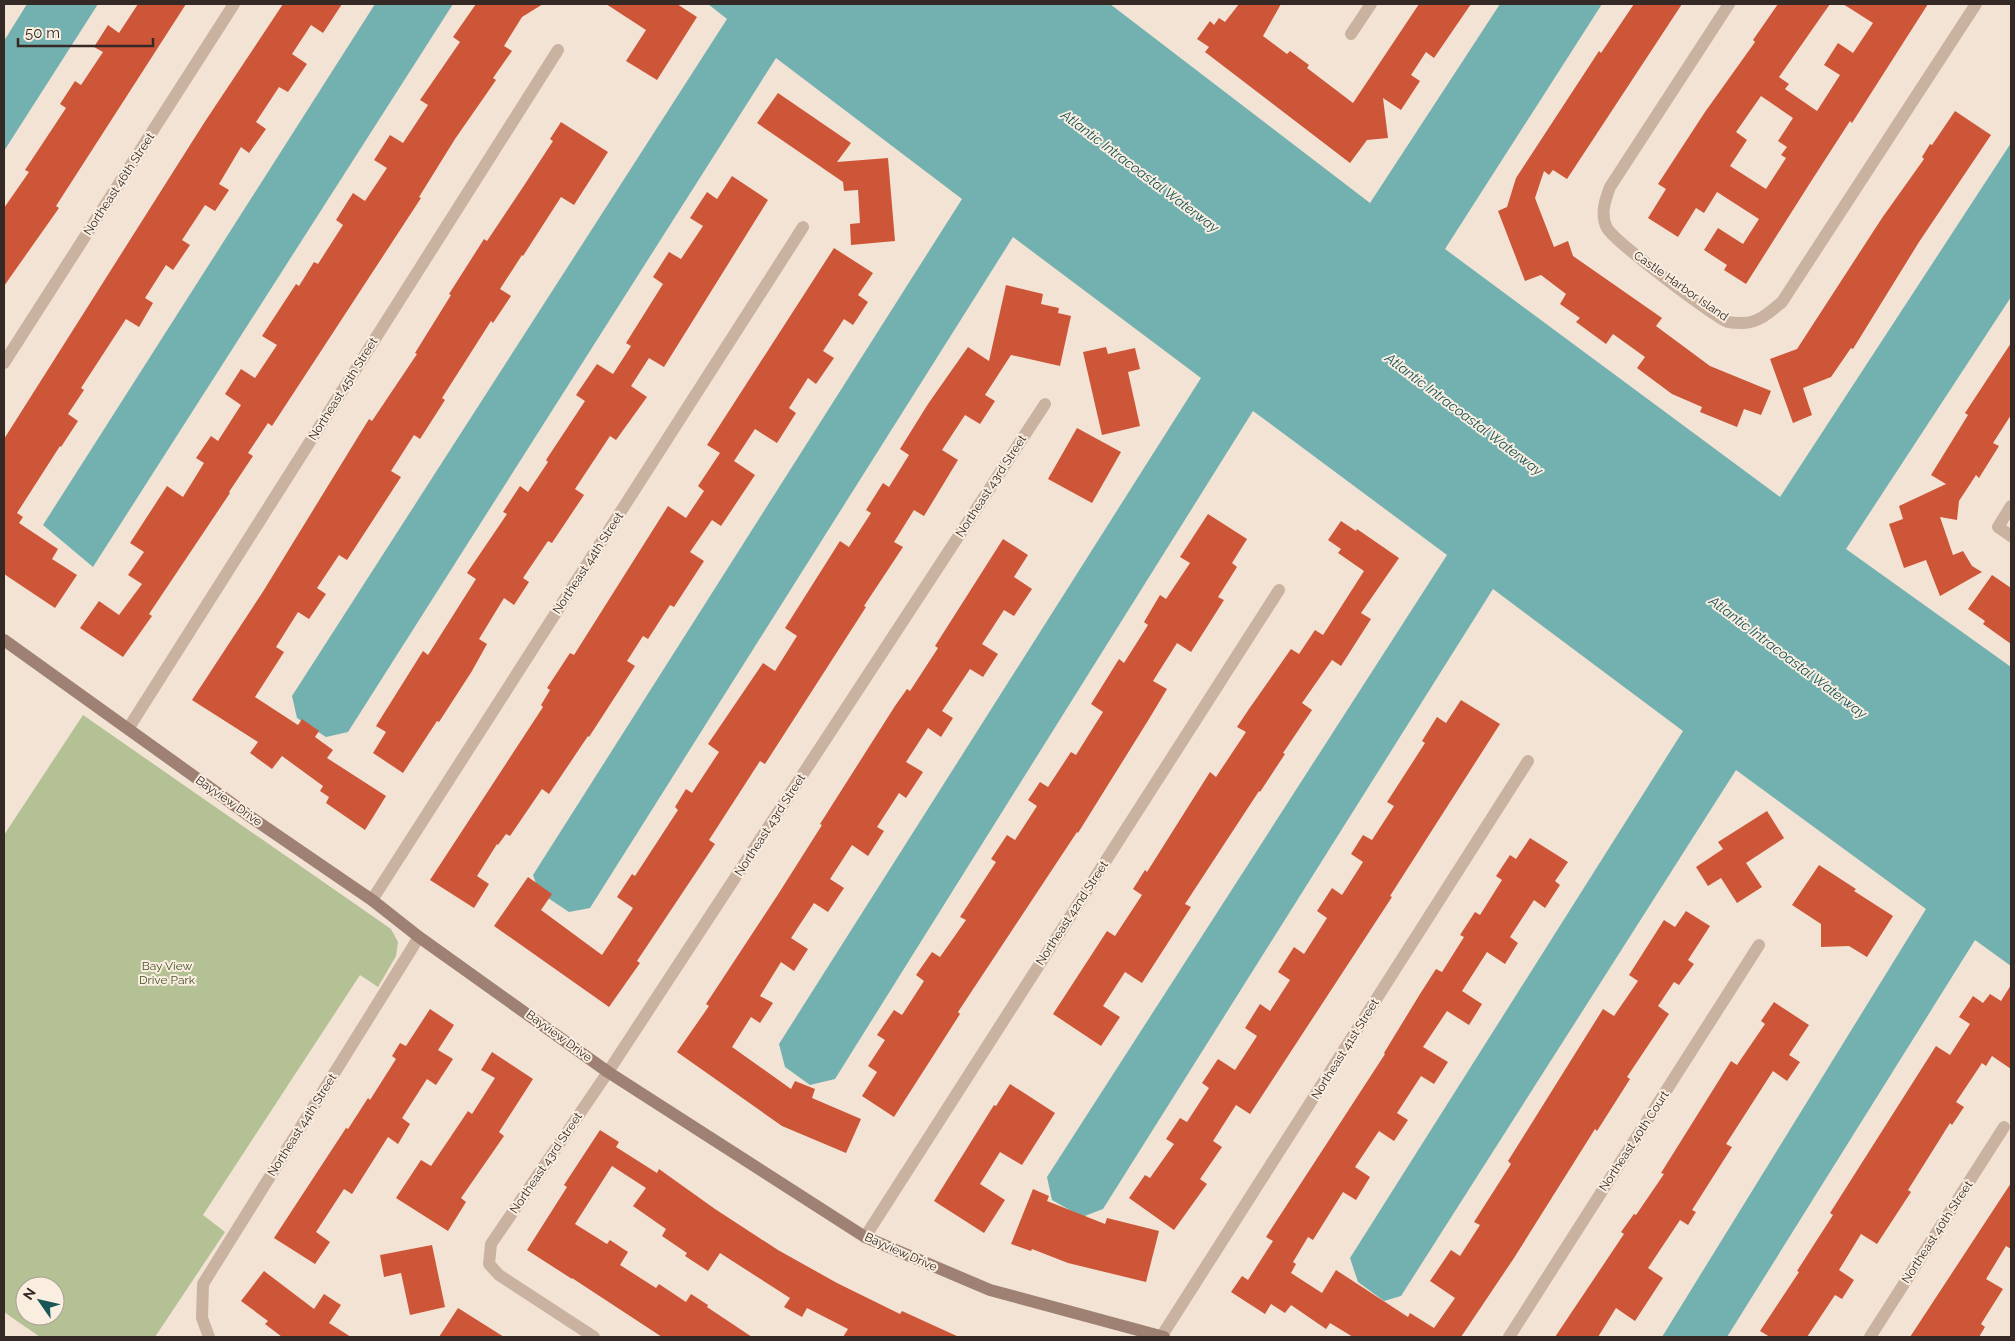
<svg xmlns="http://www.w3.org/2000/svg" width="2015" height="1341" viewBox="0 0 2015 1341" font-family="Raleway,sans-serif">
	<rect width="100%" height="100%" fill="#f2e3d5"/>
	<path fill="#b4c195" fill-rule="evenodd" d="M83,715L391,929L398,942L396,956L378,987L360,975L203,1215L225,1232L155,1337H40L4,1312V835ZM25,1286H55V1316H25Z"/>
	<g fill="#73b0b0">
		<polygon points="27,4 98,4 4,151 4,41"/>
		<polygon points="375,4 453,4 93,567 43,525"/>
		<polygon points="708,4 1110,4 1370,203 1500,4 1602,4 1445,249 1780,497 2011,143 2011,297 1846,549 2011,667 2011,966 1975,940 1727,1337 1662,1337 1926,909 1736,770 1401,1296 1384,1301 1358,1282 1350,1258 1683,731 1493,589 1103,1209 1082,1217 1052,1200 1047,1177 1447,555 1253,411 835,1079 810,1085 785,1067 779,1044 1201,378 1013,237 590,908 569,912 539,892 533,875 962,199 776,58 348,732 326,737 297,718 292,696 727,19"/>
	</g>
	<g fill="#cd5638" fill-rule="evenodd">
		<polygon points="138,4 186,4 56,206 59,208 4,286 4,208 29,172 25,170 66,108 60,104 75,81 81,85 103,52 94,47 108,25 119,33"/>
		<polygon points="283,4 342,4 323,33 311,25 292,54 307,64 288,92 279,87 256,122 266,129 249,153 241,147 219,184 229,190 215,211 205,205 182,240 190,245 173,270 166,265 145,298 153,303 139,327 126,319 81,388 84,390 68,414 78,421 61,447 60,446 17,513 23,517 19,523 58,549 52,559 77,575 55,608 4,574 4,439 204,123"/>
		<polygon points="476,4 543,4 522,17 504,46 512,51 493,78 496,80 455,139 419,197 421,198 272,426 268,423 248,453 253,456 229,492 230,493 149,614 152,616 123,657 80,628 99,601 119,615 142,584 128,575 144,552 130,543 167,486 183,497 204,463 196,458 211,436 218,441 241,405 225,394 241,369 255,378 277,345 262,336 296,284 299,286 314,262 318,264 343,225 336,220 353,193 365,201 387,168 374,160 390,135 403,143 428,105 420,100 460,42 453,37"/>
		<polygon points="606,4 677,4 697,17 657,80 626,61 646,30"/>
		<polygon points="1239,4 1281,4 1263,36 1287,54 1290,51 1309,65 1307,68 1353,103 1419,4 1471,4 1434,58 1426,52 1411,75 1420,81 1401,110 1383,98 1388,138 1367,140 1350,163 1205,52 1209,47 1197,39 1210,21 1214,25 1219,18 1225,22"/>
		<polygon points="1634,4 1682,4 1567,179 1553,170 1549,175 1544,171 1535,198 1554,247 1568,241 1573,256 1662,318 1656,326 1710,366 1771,391 1761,415 1744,409 1737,427 1700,412 1702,407 1672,394 1637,368 1645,357 1613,334 1606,344 1576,322 1580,318 1560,304 1566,294 1541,275 1525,281 1498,211 1507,207 1516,178 1599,51 1601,53"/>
		<path d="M1778,4H1830L1779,77L1789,84L1785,89L1817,111L1840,75L1824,65L1838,43L1853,53L1873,23L1843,4H1928L1852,123L1850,121L1810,183L1746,284L1724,270L1727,265L1704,250L1718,228L1743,244L1759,219L1717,192L1704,213L1696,208L1678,237L1648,218L1666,189L1658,184L1705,112L1755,42L1753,40ZM1761,96L1793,118L1778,141L1787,147L1781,155L1786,158L1766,189L1730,166L1747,140L1736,132Z"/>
		<polygon points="778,93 851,143 837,162 888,158 895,241 851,245 850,224 860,223 858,190 844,191 843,182 757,123"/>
		<polygon points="1955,111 1991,135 1919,242 1853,349 1851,348 1831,377 1803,388 1812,415 1793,423 1770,359 1797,349 1882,218 1924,159 1922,157 1930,144 1932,145"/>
		<polygon points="561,122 608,152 574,205 561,197 523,256 522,255 500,289 511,296 493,323 491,321 442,398 445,400 420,439 414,435 391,471 401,477 347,560 339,555 317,588 326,594 309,619 298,612 276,647 284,652 255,697 298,725 302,719 319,731 315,737 333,750 327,758 386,796 365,830 326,803 329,797 320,791 323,786 282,756 272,769 250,753 258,742 192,700 264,590 369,419 372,421 417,354 415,353 451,295 449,294 484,239 487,241 525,184 553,141 550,139"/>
		<polygon points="732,176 768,200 664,367 649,358 631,386 647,397 616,440 610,436 575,489 584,495 552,543 548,541 523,578 529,582 514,605 504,598 479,639 487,644 472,671 439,722 437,721 403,773 373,753 386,732 376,726 423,651 428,655 476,579 467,573 507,514 503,512 520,486 528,492 548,462 546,460 585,401 576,395 597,364 613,374 631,346 626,343 663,284 653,277 669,252 681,259 703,226 690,218 707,192 717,199"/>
		<polygon points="834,248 873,273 858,295 868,302 853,325 844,319 823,351 834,358 816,384 808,378 789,408 796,413 777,443 755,429 734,461 755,475 721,526 712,520 690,552 704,561 674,607 670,605 648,639 643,636 627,661 635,666 589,737 588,736 549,794 542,789 510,836 506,834 498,845 497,844 477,876 489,884 474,908 430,880 543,707 541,705 550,690 547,688 570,653 574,655 668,506 686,518 704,491 698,486 720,453 707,445"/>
		<polygon points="1006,285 1043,294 1041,304 1059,308 1058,313 1071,316 1060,366 1011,355 985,395 995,401 980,424 965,415 942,450 958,460 924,516 914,510 894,542 903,547 864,606 866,607 765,764 760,761 709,840 715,844 637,961 640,963 609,1007 494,926 528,877 552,894 541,910 602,955 633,908 617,897 632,874 635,876 678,810 675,807 686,789 692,793 719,752 708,744 763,663 775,671 797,636 785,628 840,541 849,547 871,513 866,510 883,483 889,487 909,455 900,449 928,404 968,347 989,361"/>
		<polygon points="2011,343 2011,415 1993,443 1999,446 1979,478 1976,475 1959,501 1957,520 1940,517 1953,555 1963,551 1972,566 1982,572 1940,596 1926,560 1904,568 1889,524 1903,519 1899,506 1946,484 1931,475 1968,415 1965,413"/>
		<polygon points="1106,347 1108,354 1135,348 1140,369 1128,372 1140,426 1102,435 1083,352"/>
		<polygon points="1077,428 1121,452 1092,503 1048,479"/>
		<polygon points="1208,514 1247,539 1232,563 1237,567 1218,597 1224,600 1191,652 1177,643 1153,681 1167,689 1149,719 1078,833 1077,832 958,1012 960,1014 894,1117 862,1096 877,1072 868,1066 885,1040 877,1035 894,1010 902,1015 924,981 916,975 932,952 940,957 966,920 960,917 996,862 991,859 1007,835 1015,840 1037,806 1028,800 1040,782 1048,787 1071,752 1076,755 1103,712 1091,704 1119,659 1124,663 1148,625 1144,622 1160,595 1166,599 1190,563 1180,557"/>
		<polygon points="1341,521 1356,531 1357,529 1399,558 1361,613 1371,619 1341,666 1332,660 1302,703 1312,710 1283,753 1285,754 1260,792 1259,791 1185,904 1191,907 1142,983 1125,972 1103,1006 1120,1017 1101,1046 1053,1014 1107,931 1115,936 1142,895 1133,889 1145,870 1147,872 1210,772 1216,777 1246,732 1237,727 1249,709 1291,649 1299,654 1315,630 1323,635 1364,571 1338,553 1341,549 1328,540"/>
		<polygon points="1003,539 1028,555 1014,577 1032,589 1014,616 1004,610 982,644 998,654 983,677 970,669 942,711 953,718 941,737 928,728 906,762 923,772 906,798 899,793 877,827 884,831 868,856 852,845 830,879 844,888 828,912 814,903 791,938 808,949 794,971 781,962 760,996 773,1003 760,1023 751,1017 732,1047 791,1089 795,1081 815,1089 812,1098 861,1119 846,1153 782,1126 677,1052 709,1006 706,1004 777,896 822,825 820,824 895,706 907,689 910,691 938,648 935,646"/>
		<polygon points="1992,575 2011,588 2011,644 1983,624 1985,621 1968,609"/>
		<polygon points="1461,700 1500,724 1390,896 1392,897 1250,1114 1236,1105 1213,1141 1222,1147 1200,1179 1207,1184 1174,1230 1129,1198 1145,1175 1150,1178 1174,1144 1166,1139 1180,1118 1187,1122 1209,1088 1202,1083 1218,1059 1235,1070 1257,1036 1245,1028 1260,1004 1270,1011 1290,980 1278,972 1294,947 1304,954 1327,918 1317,911 1332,888 1342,895 1363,862 1351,854 1363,835 1372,840 1394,806 1387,802 1425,743 1422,741 1437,717 1446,723"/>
		<polygon points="1767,811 1784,838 1746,863 1762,887 1737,903 1721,878 1708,886 1696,867 1723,849 1718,842"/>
		<polygon points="1530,838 1568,862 1555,881 1560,885 1545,908 1534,900 1510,937 1518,943 1505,964 1487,952 1462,991 1482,1004 1469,1025 1447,1011 1423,1047 1448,1062 1434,1084 1421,1076 1397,1113 1408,1120 1394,1141 1379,1131 1355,1167 1370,1177 1356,1200 1343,1192 1313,1240 1308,1237 1293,1262 1296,1264 1291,1273 1322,1293 1336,1270 1408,1317 1410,1313 1434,1328 1455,1298 1430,1281 1451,1250 1460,1256 1480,1225 1474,1222 1511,1164 1508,1161 1603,1009 1614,1016 1638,981 1629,975 1664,920 1675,927 1686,911 1710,926 1688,960 1694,964 1679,985 1674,982 1658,1006 1669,1014 1627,1077 1630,1079 1597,1131 1595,1129 1514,1258 1461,1337 1353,1337 1330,1323 1326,1329 1291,1305 1285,1313 1271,1304 1265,1314 1231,1292 1242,1276 1248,1280 1273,1241 1266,1237 1385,1054 1384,1053 1420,994 1436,969 1442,972 1464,937 1460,935 1475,912 1480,915 1502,880 1496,876 1510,855 1516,859"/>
		<polygon points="1819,865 1856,889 1854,891 1893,916 1867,957 1849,946 1821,947 1821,924 1792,905"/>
		<polygon points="2011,985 2011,1069 1992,1056 1986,1066 1982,1063 1956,1102 1964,1107 1952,1125 1950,1123 1908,1190 1911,1192 1877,1244 1861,1234 1839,1270 1854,1280 1842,1299 1835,1295 1807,1337 1770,1337 1760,1331 1799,1272 1797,1271 1833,1215 1830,1213 1936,1046 1950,1055 1970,1024 1959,1017 1973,996 1983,1003 1990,994 2001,1001"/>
		<polygon points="1774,1002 1809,1025 1789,1055 1800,1062 1787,1081 1773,1071 1726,1144 1732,1147 1692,1210 1696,1212 1688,1225 1680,1220 1648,1268 1663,1278 1635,1321 1616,1308 1598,1337 1555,1337 1624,1234 1621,1232 1634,1214 1636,1215 1664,1174 1661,1173 1731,1061 1737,1065 1765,1024 1761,1021"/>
		<polygon points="430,1009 454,1025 438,1050 453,1059 436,1085 427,1079 402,1118 410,1124 398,1144 388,1137 352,1194 344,1189 316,1232 330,1242 315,1264 274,1238 346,1128 348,1129 368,1098 370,1100 396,1059 392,1056 400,1043 406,1046"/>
		<polygon points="492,1052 533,1079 499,1132 504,1136 461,1198 466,1202 448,1231 396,1198 421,1160 431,1166 468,1111 472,1114 495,1078 481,1070"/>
		<polygon points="1010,1084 1055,1113 1022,1165 1000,1152 980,1184 1005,1200 984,1233 934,1201 994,1105 996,1106"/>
		<polygon points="600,1130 619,1142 616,1147 657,1173 659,1169 715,1209 778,1250 837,1283 900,1314 902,1311 959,1337 843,1337 848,1329 807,1308 802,1317 784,1307 790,1298 720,1253 708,1271 685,1256 687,1253 662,1236 666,1229 633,1206 646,1188 612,1166 575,1224 607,1244 610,1240 628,1252 620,1265 656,1288 659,1284 686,1302 691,1294 708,1305 707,1307 752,1337 662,1337 572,1278 572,1279 527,1250 567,1187 564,1185"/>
		<polygon points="2011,1183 2011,1249 2006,1246 1986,1279 2003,1289 1981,1324 1985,1327 1979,1337 1910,1337"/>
		<polygon points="1033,1189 1049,1196 1047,1201 1105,1224 1107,1218 1159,1231 1146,1282 1068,1263 1032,1249 1031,1251 1011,1244"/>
		<polygon points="432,1245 445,1307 410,1315 401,1273 384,1277 380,1255"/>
		<polygon points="264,1271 314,1309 324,1294 341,1305 329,1323 351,1337 282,1337 265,1324 268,1321 241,1301"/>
		<polygon points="458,1308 504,1337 439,1337"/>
	</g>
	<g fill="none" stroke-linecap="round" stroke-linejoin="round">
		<g stroke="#cab2a1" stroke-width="12">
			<path d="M1729,4L1610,187C1605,200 1600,215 1607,228C1615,242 1712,315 1728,322C1732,323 1739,323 1743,323C1759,323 1771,311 1782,302L1976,4"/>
			<polyline points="1351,34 1371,4"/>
			<polyline points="4,363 234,4"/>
			<polyline points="2011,506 1998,527 2011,536"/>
			<polyline points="128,729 558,50"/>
			<polyline points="372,900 803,227"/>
			<polyline points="865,1237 1279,590"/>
			<polyline points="209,1337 202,1318 203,1284 419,937"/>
			<polyline points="594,1337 499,1275 489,1264 491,1244 608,1072 1045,404"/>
			<polyline points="1161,1337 1528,761"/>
			<polyline points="1509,1337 1759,945"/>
			<polyline points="1870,1337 2004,1127"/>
		</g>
		<polyline stroke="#9e8172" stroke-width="12" points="4,640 255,820 372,900 419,937 608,1072 865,1237 990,1290 1164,1337"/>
	</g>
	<g text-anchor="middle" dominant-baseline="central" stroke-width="4" stroke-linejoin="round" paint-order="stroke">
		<g font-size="12" fill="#342924" stroke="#faeee1">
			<text transform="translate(119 184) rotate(-57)">Northeast 46th Street</text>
			<text transform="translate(1681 286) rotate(35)">Castle Harbor Island</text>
			<text transform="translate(343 389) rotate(-58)">Northeast 45th Street</text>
			<text transform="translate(991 486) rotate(-57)">Northeast 43rd Street</text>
			<text transform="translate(588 563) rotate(-57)">Northeast 44th Street</text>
			<text transform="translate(229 801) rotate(35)">Bayview Drive</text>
			<text transform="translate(770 825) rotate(-57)">Northeast 43rd Street</text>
			<text transform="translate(1072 913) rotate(-57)">Northeast 42nd Street</text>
			<text transform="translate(559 1036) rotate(36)">Bayview Drive</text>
			<text transform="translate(1345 1049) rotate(-58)">Northeast 41st Street</text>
			<text transform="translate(302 1125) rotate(-58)">Northeast 44th Street</text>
			<text transform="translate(1634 1141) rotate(-57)">Northeast 40th Court</text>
			<text transform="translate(546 1163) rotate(-56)">Northeast 43rd Street</text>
			<text transform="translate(1937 1232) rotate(-57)">Northeast 40th Street</text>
			<text transform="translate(901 1252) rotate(24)">Bayview Drive</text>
		</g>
		<g font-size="12" fill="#455327" stroke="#faeee1">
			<text x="167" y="966">Bay View<tspan x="167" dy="14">Drive Park</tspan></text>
		</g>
		<g font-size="14" font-style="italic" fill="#185657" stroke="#faeee1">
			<text transform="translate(1140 171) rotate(37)">Atlantic Intracoastal Waterway</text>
			<text transform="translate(1464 414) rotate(37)">Atlantic Intracoastal Waterway</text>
			<text transform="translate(1788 657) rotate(37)">Atlantic Intracoastal Waterway</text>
		</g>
	</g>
	<rect width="2015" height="1341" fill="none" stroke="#342924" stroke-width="10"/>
	<g transform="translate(40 1301) rotate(304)"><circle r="24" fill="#faeee1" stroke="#ab9f95"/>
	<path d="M0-4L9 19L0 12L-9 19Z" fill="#185657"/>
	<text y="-8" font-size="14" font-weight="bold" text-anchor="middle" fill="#342924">N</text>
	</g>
	<path d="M18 38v8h135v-8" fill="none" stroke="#342924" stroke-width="2.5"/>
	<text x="25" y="38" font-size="15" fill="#342924" stroke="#faeee1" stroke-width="4" paint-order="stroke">50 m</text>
</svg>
